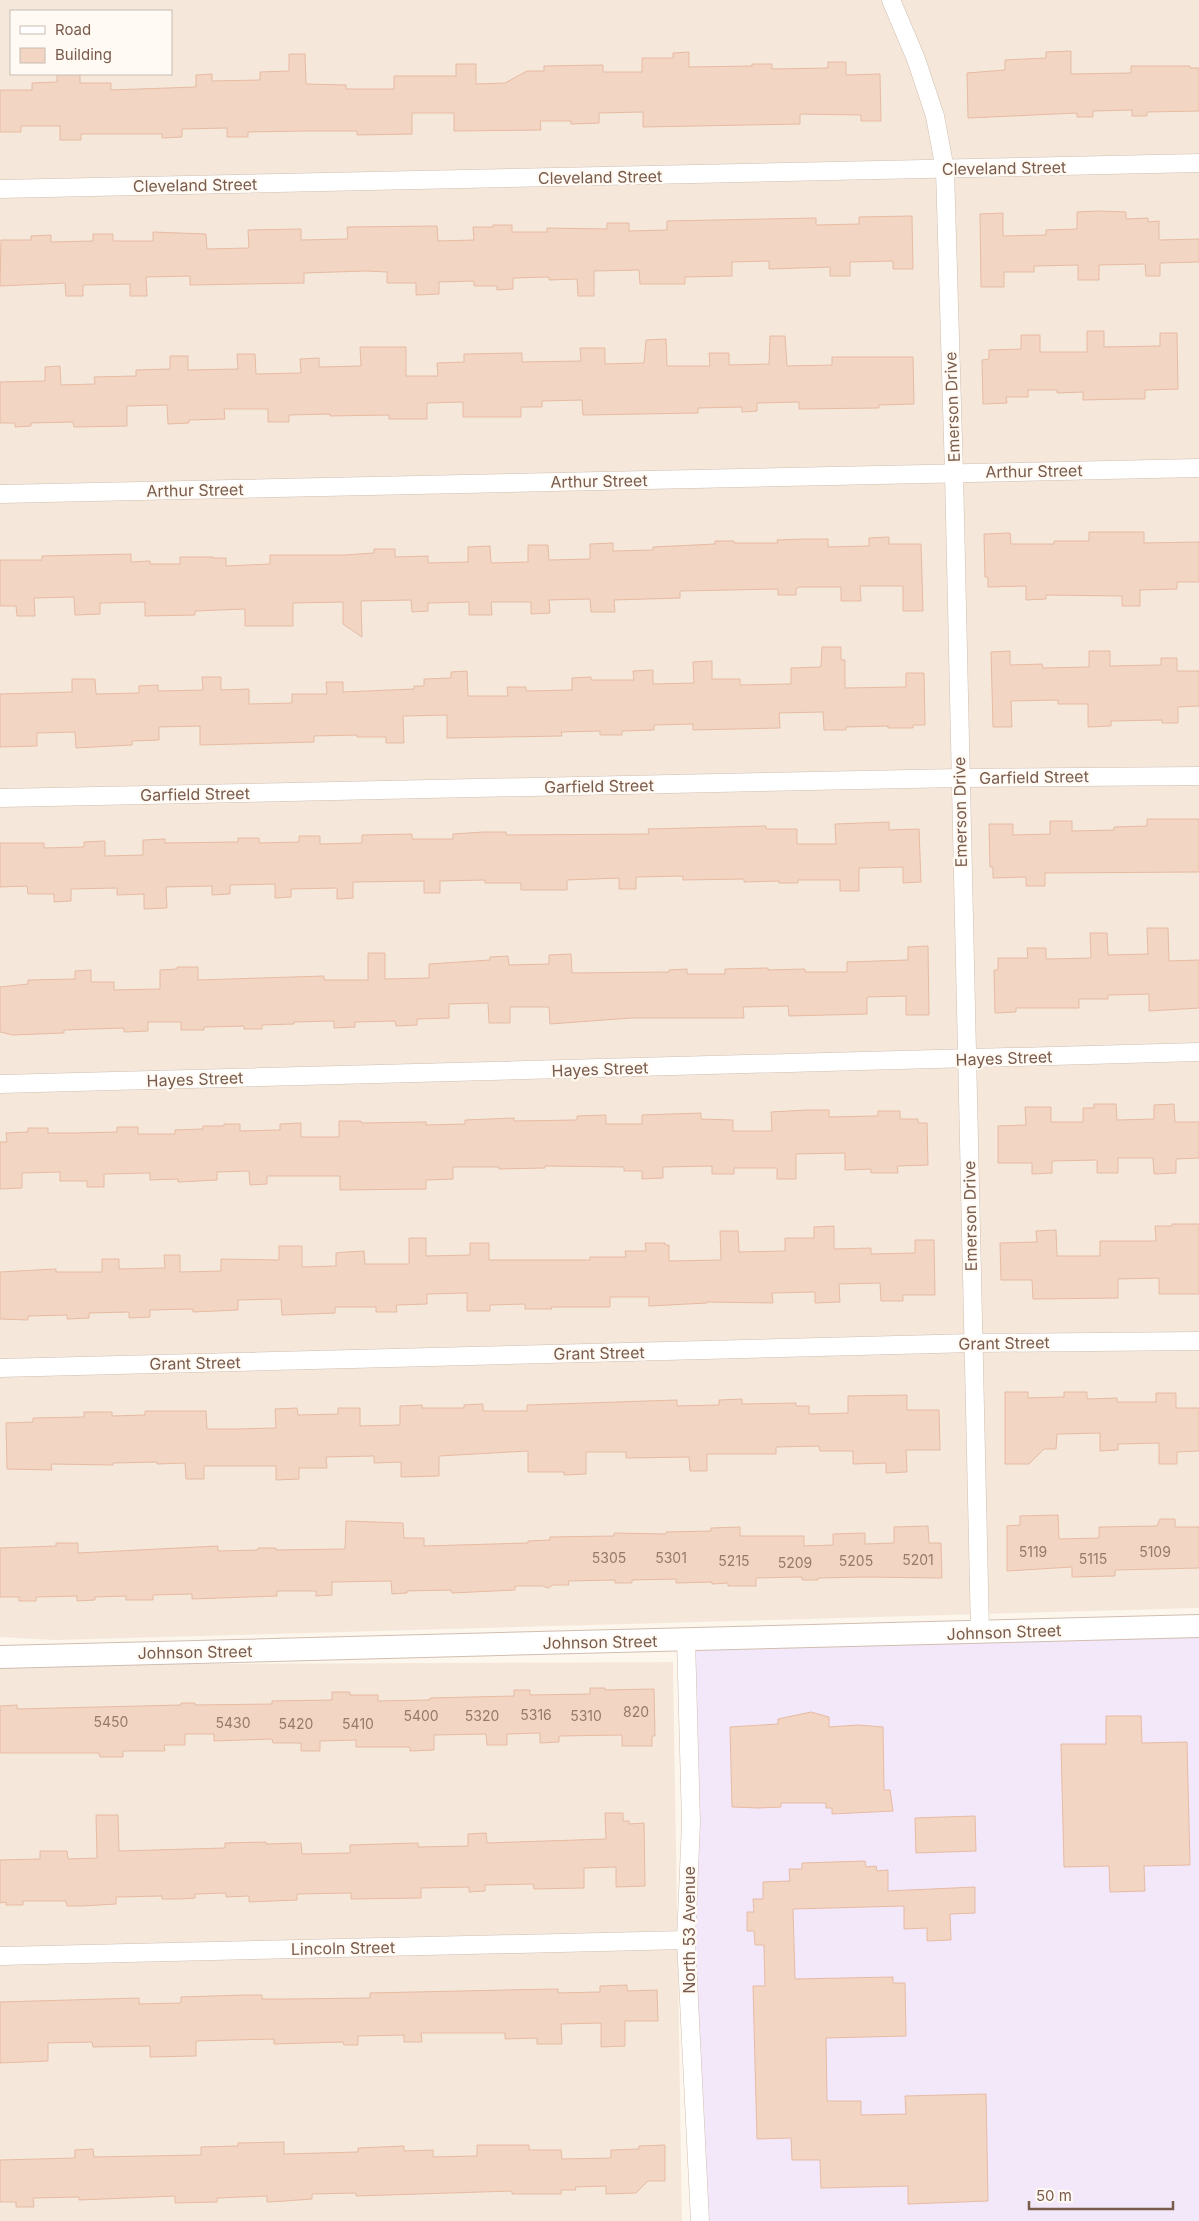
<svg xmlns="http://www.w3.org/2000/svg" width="1199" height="2221" viewBox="0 0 1199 2221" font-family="Inter,sans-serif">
	<rect width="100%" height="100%" fill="#fdf6ec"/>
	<g fill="#f5e8da" fill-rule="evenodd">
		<path d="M0,0H1199V1608L55,1640L0,1637ZM11,11H171V74H11Z"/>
		<polygon points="673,1662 682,2221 0,2221 0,1665"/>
	</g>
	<polygon fill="#f3e8fa" points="1199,1626 1199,2221 701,2221 686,1639"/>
	<g fill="#f3d5c3" stroke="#e6bba3">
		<polygon points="1071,51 1071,74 1131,73 1131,66 1190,66 1190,68 1199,68 1199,111 1147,112 1147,116 1132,116 1132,110 1093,111 1093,117 1077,117 1077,113 968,118 967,73 1005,70 1005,60 1046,58 1046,52"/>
		<polygon points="689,52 689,67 752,66 752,64 772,64 772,69 828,68 828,62 846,62 846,75 880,74 881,121 861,121 861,115 800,114 800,124 643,127 643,112 599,113 599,123 571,124 571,121 540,121 541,130 454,131 454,113 412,113 412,134 357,135 357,131 303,131 248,132 248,137 227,137 227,128 182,129 182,137 162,138 162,134 81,134 81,140 60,140 60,126 21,126 21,132 0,132 0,90 32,90 32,83 57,82 57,74 80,74 80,83 111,83 111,90 196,87 196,75 212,74 212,81 260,80 260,72 289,71 289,54 305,54 306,84 346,85 346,89 394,89 394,76 456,76 456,64 476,64 476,84 505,83 527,71 544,71 544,66 603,65 603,72 642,72 642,58 673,58 673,53"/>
		<polygon points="1098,211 1126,212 1126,219 1148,218 1148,222 1159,221 1159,240 1199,239 1199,262 1160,263 1160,276 1146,276 1145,264 1099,265 1099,280 1078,280 1078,265 1034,266 1034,272 1004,272 1004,287 981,287 980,214 1003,213 1003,236 1046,235 1046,230 1077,229 1077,212"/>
		<polygon points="912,216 913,269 893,269 893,261 850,262 850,276 830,276 830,267 769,269 769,261 732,262 732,276 685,277 685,284 640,284 639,270 594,271 594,296 578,296 577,279 549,280 549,277 513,278 513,289 497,290 497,286 474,286 474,281 439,282 439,294 416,295 416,283 387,283 387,272 366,271 304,273 304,283 190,285 190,276 146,277 147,296 130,296 130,284 83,285 83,296 66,296 65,283 0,286 1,240 31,240 31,236 51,235 51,242 93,241 93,234 113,234 113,241 153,241 153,232 206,234 207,249 249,248 248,230 301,229 301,240 348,239 347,227 437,226 438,241 474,240 473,227 493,227 493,225 512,225 512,232 547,232 547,228 607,229 607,223 629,223 629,231 667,230 667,221 816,218 816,225 859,224 859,217"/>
		<polygon points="1087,331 1104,331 1104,347 1160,346 1160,333 1177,333 1178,389 1145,390 1145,399 1125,399 1083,400 1083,392 1057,393 1057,390 1028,390 1028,397 1006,397 1007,403 983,404 982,360 989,359 989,350 1021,349 1021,335 1040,335 1040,352 1087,352"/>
		<polygon points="770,336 785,336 787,366 832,365 832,357 913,357 914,404 879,405 879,408 799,409 799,402 757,403 757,411 742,412 742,407 698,408 698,413 583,415 582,400 542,401 542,407 521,407 521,417 463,417 463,402 427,403 427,419 389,419 389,415 330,416 330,414 289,415 289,422 268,422 268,409 224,409 225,419 189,420 189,423 168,424 167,405 127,406 127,426 74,427 73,422 31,423 31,426 15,427 15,423 0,423 0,382 45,381 45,367 60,366 61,385 95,384 94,377 136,376 136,370 170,369 170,356 188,356 188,370 238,369 237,354 255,354 256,374 301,373 300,359 319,358 319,367 361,366 360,347 406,347 406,376 438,376 437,363 464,362 464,354 522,353 522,362 581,361 580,348 605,348 605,364 644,363 646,340 666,339 667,366 710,366 709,353 729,353 729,365 769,364"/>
		<polygon points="1089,532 1144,532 1144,543 1199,542 1199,582 1177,582 1177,589 1140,590 1140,606 1122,606 1122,596 1046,595 1046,599 1026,600 1026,586 988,587 988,577 985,577 984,534 1010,533 1011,544 1054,544 1054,541 1089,541"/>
		<polygon points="889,537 889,544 921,544 923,611 903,611 903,586 860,586 861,601 841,601 841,587 799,587 796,589 796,595 778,595 778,589 680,591 680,598 614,600 615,612 591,612 590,599 549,600 550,613 531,614 531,602 491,602 492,615 469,615 469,602 428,603 428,611 412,612 411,600 361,601 362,637 343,624 343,602 293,603 293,626 245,626 245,609 195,611 195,615 145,616 145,602 100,603 100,614 75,615 74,597 34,598 35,616 17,616 16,606 0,606 0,560 42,560 42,556 131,554 131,562 150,561 150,564 180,564 180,557 213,557 213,558 226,558 226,566 270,564 270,555 344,555 374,553 374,549 395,549 395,557 428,556 428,563 468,562 468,547 490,546 491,563 528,562 528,545 548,545 549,560 590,559 590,544 613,543 613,551 653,550 653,547 715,544 715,541 734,541 734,543 778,543 777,540 807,539 828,539 828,547 869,546 869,538"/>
		<polygon points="822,647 841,647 841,660 845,660 845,688 906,687 906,673 924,673 925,725 913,725 913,728 888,728 888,726 846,727 846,730 824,730 823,712 779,713 780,728 693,730 693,724 654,725 654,730 622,731 622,735 600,735 600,731 561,732 562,736 447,738 447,715 403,716 404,743 386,743 386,737 357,737 357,735 314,736 314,742 200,745 200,726 159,727 159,740 132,741 132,745 76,748 75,732 37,733 37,746 0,747 0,694 72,692 72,679 95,679 96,694 139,693 139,686 158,685 158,691 203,690 202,677 221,677 221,690 249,689 249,704 292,703 292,694 327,694 326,682 343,682 343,692 414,689 414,686 424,686 424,679 451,678 451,672 467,671 468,696 508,696 507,687 526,687 526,691 572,690 572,678 591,677 591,680 634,680 633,671 653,670 653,684 694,683 693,662 712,661 712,679 740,679 740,685 791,684 791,668 821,667"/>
		<polygon points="1010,651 1010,665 1042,664 1043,668 1089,667 1089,651 1110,651 1110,666 1161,665 1161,658 1177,658 1177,671 1199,671 1199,706 1178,707 1178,723 1162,723 1162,720 1111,721 1111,726 1088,727 1088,704 1058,704 1058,700 1011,701 1012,727 993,727 991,652"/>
		<polygon points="1147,819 1199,819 1199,872 1045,873 1045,886 1026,886 1026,877 993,878 993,867 990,867 989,824 1013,824 1013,835 1050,834 1050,821 1072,821 1072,831 1114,830 1114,827 1147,826"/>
		<polygon points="889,822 889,830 919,829 921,882 903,883 903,867 859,868 859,891 840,891 840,880 798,880 798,883 779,883 779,881 744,882 744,879 683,880 683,876 636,877 636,889 619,889 619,878 567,880 567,890 521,890 521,883 485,883 485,880 440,881 440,893 424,893 424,881 353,882 353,898 337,899 337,888 291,889 291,897 275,898 275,884 230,885 230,894 212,895 212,886 166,887 167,908 144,909 144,894 117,895 117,888 71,889 71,901 54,902 54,894 28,894 27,886 0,887 0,843 44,843 44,848 84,847 84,842 105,841 105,856 143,855 143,840 165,839 165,843 238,842 238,838 259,838 259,843 299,842 299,836 320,836 320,844 362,843 362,835 412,834 412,839 453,839 453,834 484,832 506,832 506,835 649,834 648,829 766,826 766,829 797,829 797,844 836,844 835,824"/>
		<polygon points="1147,928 1168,928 1169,961 1199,960 1199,1008 1149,1011 1149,994 1108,995 1108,999 1079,999 1079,1008 1016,1008 1016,1012 995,1013 994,970 998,970 998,958 1028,958 1027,948 1046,948 1046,959 1091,958 1090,933 1107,933 1108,955 1148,954"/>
		<polygon points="928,946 929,1015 906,1015 906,996 867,997 867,1014 789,1016 788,1006 743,1007 744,1018 631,1018 550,1024 549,1007 510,1007 510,1023 489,1023 488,1003 449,1004 449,1018 417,1019 417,1025 396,1026 395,1021 355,1022 355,1027 334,1028 334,1021 294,1022 294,1024 262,1025 262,1029 244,1029 244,1026 204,1027 204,1030 181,1030 181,1022 148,1022 148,1031 124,1032 124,1028 92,1029 64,1030 64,1033 13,1035 0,1032 0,987 28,984 28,980 75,979 75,971 91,970 91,982 114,982 114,990 160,989 160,970 177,969 177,967 198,967 198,980 324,976 324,980 368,980 368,953 385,953 385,979 429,978 429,964 490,960 490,957 508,956 509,965 549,964 549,955 571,954 572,973 669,972 669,970 687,969 687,974 725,974 725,969 768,968 768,970 805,969 805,972 847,972 847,962 908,960 908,947"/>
		<polygon points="1094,1104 1116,1104 1117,1120 1154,1119 1154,1105 1174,1104 1175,1122 1199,1122 1199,1158 1176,1159 1176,1173 1154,1174 1153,1158 1118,1158 1118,1173 1097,1173 1097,1160 1052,1161 1052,1173 1032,1174 1032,1163 998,1163 998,1126 1026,1125 1025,1107 1051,1107 1051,1122 1083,1122 1083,1108 1094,1108"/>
		<polygon points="807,1110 829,1110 829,1117 878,1116 878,1111 900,1111 900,1119 918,1119 918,1123 927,1123 928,1165 897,1166 898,1173 871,1173 871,1169 845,1170 845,1153 796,1154 796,1179 777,1179 777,1168 734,1168 734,1174 712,1174 712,1166 663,1167 663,1178 642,1179 642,1171 624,1171 624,1167 545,1166 545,1168 499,1169 499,1167 453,1167 453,1179 426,1180 426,1189 340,1190 340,1176 267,1176 267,1184 250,1185 249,1171 217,1172 217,1180 178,1182 178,1179 150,1180 150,1173 104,1174 104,1187 87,1187 87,1181 60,1181 60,1172 22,1173 22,1188 0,1189 0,1142 7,1142 6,1133 28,1132 28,1128 48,1128 48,1133 76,1133 117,1132 117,1127 138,1127 138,1134 175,1134 175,1130 203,1129 203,1126 224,1126 224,1124 240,1124 240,1131 280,1130 280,1124 301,1123 301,1137 339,1137 339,1121 361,1121 362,1123 426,1122 426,1125 465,1124 465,1120 514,1118 514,1121 577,1120 577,1116 606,1115 606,1124 642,1124 642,1115 701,1113 701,1119 733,1120 733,1131 772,1131 771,1112"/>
		<polygon points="1172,1224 1199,1224 1199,1294 1159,1294 1159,1278 1118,1279 1118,1298 1033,1299 1032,1280 1001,1280 1000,1243 1037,1242 1036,1231 1056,1230 1057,1256 1100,1256 1100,1241 1156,1241 1155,1226 1172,1226"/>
		<polygon points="834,1226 834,1249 871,1248 871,1254 915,1253 915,1240 934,1240 935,1295 903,1295 903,1301 881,1301 880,1283 839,1284 840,1302 815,1303 815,1292 772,1293 773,1303 707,1302 707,1303 649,1306 649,1297 610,1297 610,1307 551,1307 552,1309 525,1309 525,1304 490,1305 490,1311 467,1311 467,1293 427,1294 427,1304 396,1305 397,1312 376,1312 376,1307 335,1307 335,1313 282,1315 281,1299 238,1300 238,1310 193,1312 193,1309 150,1310 150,1317 129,1318 129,1312 89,1313 89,1318 67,1319 67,1315 28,1316 28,1320 0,1319 0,1272 56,1269 56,1272 102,1272 102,1259 119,1259 119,1269 165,1268 164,1255 180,1255 180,1272 221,1271 221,1259 279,1260 279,1246 302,1246 302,1267 336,1266 336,1253 346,1252 364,1251 365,1264 409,1264 409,1238 426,1238 426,1256 470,1255 470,1243 489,1243 489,1260 590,1260 590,1257 626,1257 625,1251 646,1251 645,1243 665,1243 665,1245 669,1245 669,1261 721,1260 720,1231 738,1231 739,1252 785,1251 785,1238 814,1238 814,1227"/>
		<polygon points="1005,1392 1028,1392 1028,1398 1064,1397 1064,1392 1087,1392 1087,1399 1117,1398 1117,1402 1156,1402 1156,1393 1176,1393 1176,1408 1199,1408 1199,1451 1177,1452 1177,1464 1159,1464 1159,1443 1118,1444 1118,1450 1100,1451 1100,1433 1057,1434 1056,1449 1044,1449 1029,1464 1005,1464"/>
		<polygon points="907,1395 907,1410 939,1410 940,1450 906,1450 907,1472 886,1473 886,1463 853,1464 853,1451 820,1451 819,1446 776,1447 776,1454 707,1454 707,1471 690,1471 689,1457 626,1458 626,1452 586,1452 586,1474 564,1475 564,1472 528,1472 528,1451 439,1456 439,1476 401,1477 401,1462 374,1463 374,1456 326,1457 327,1468 299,1468 299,1479 276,1480 276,1466 204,1466 204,1479 186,1479 185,1463 157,1464 157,1462 113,1463 113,1465 51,1464 52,1470 7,1469 6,1423 33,1422 33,1418 84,1417 84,1412 112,1412 112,1416 145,1415 145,1411 206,1411 207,1429 237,1429 276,1428 275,1409 297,1408 298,1415 338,1414 338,1408 360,1408 360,1426 400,1425 400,1406 422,1405 422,1408 464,1408 464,1405 483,1404 483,1411 527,1411 527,1405 677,1400 677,1406 719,1405 719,1400 742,1399 742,1404 796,1403 796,1406 809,1406 809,1414 848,1413 848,1396"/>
		<polygon points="1058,1515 1059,1539 1099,1538 1099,1527 1157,1526 1160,1519 1175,1519 1175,1527 1199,1527 1199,1568 1115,1570 1115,1576 1072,1577 1072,1567 1007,1571 1007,1526 1020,1525 1020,1516"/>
		<polygon points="346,1521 403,1523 404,1538 424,1538 424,1546 528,1543 528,1541 550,1540 550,1537 614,1536 614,1533 666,1534 666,1532 711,1531 711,1528 740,1527 740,1536 804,1536 804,1546 833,1545 833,1534 865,1533 865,1544 894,1543 894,1527 928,1526 929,1543 941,1543 942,1578 864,1577 818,1578 818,1580 802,1580 802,1577 756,1578 756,1586 728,1586 728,1583 712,1584 712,1582 676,1583 676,1579 632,1580 632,1583 615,1583 615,1580 568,1581 569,1585 553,1585 548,1588 543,1586 515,1586 515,1590 452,1593 451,1590 407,1591 407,1593 392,1594 391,1581 332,1582 332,1595 316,1596 316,1591 277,1591 277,1596 192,1599 192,1594 153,1595 153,1600 126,1600 126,1596 95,1597 95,1600 77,1601 77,1596 36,1597 36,1601 19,1601 19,1597 0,1597 0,1548 56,1546 56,1543 78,1543 78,1553 218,1546 218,1551 258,1550 258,1548 276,1548 276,1550 345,1549"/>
		<polygon points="590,1688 605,1688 605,1690 654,1689 655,1736 652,1736 652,1746 622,1746 622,1735 559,1736 559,1742 540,1743 540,1733 507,1734 507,1745 487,1745 486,1734 434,1735 434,1750 410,1751 410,1747 356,1747 356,1740 320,1741 320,1751 301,1751 301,1743 273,1743 272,1739 214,1741 214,1734 185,1734 185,1745 164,1745 165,1751 123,1751 123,1757 100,1757 99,1753 0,1753 0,1706 17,1705 17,1709 181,1705 181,1703 195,1703 195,1705 272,1704 272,1701 332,1700 332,1692 350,1692 350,1695 378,1695 378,1701 430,1700 430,1698 514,1696 514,1690 530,1690 530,1695 590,1694"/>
		<polygon points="811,1712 829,1717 829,1727 858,1725 883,1727 884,1790 890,1790 893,1811 832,1814 832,1808 826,1808 826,1803 781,1803 781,1807 759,1808 732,1807 730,1727 778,1724 778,1719"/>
		<polygon points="1106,1716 1141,1716 1142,1743 1187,1742 1190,1865 1144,1866 1145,1891 1110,1892 1109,1866 1064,1867 1061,1744 1106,1744"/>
		<polygon points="605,1813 623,1813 623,1821 629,1821 629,1824 644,1823 645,1886 616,1887 616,1867 584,1868 584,1888 534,1889 533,1884 485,1885 485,1891 469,1892 469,1887 421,1888 421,1898 351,1899 351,1893 297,1894 297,1900 249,1902 249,1896 226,1897 226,1893 195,1894 195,1898 180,1899 162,1899 162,1896 116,1897 116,1904 82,1906 67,1906 66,1901 23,1901 23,1905 6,1905 6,1902 0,1903 0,1860 40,1859 40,1851 67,1851 68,1859 97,1858 96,1815 118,1815 119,1851 225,1848 225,1843 266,1842 266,1844 301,1843 302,1854 350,1853 350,1845 418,1843 418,1847 468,1846 468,1834 486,1833 487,1843 606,1839"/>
		<polygon points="975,1816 976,1851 916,1853 915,1818"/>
		<polygon points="865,1861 866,1867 876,1866 877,1871 888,1870 888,1891 975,1887 975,1913 950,1914 951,1940 927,1941 927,1928 904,1929 904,1906 793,1909 795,1979 893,1977 893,1983 905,1983 906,2036 826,2038 827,2101 861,2101 861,2115 906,2114 905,2096 986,2094 988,2201 908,2204 908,2186 821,2188 820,2160 792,2160 791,2138 757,2139 753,1986 765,1986 764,1945 755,1945 754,1931 747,1931 747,1912 754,1912 753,1899 763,1899 763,1882 790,1881 789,1869 802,1869 802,1863"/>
		<polygon points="627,1985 627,1991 657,1990 658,2021 625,2021 625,2046 601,2047 601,2023 561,2024 562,2044 537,2044 537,2038 505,2039 505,2033 421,2033 422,2042 404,2042 404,2035 358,2036 358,2045 344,2045 343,2042 274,2044 274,2039 196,2041 196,2056 150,2057 150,2046 93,2047 92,2042 48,2043 48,2061 0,2063 0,2002 139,1998 139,2004 181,2003 181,1997 245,1995 262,1995 262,1999 289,1999 370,1998 370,1993 506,1990 558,1989 558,1993 600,1992 600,1986"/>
		<polygon points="284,2142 284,2154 358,2152 358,2148 404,2146 404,2151 433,2150 433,2157 477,2156 477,2145 529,2145 529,2150 561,2150 562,2159 611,2158 611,2150 639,2149 639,2146 665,2145 665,2181 648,2181 636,2193 606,2194 606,2186 575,2187 576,2190 561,2190 561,2194 512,2194 512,2191 356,2196 356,2193 312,2194 312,2199 285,2201 267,2202 267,2196 217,2198 217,2202 175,2203 175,2196 79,2200 79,2197 33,2198 34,2207 16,2207 16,2202 0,2202 0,2160 75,2158 75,2150 93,2149 94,2157 201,2155 201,2147 238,2146 238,2143"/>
	</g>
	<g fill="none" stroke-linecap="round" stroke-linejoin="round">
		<g stroke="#d1beb0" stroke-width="19">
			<g id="minor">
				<polyline points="891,0 916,59 935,116 945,170 954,473 980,1632"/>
				<polyline points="0,189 1199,163"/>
				<polyline points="0,494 1199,468"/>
				<polyline points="0,798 959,778 1199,776"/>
				<polyline points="0,1084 1199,1052"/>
				<polyline points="0,1368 974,1343 1199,1341"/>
				<polyline points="686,1639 691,1823 686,1940 700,2221"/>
				<polyline points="0,1956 686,1940"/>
			</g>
		</g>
		<g stroke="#d1beb0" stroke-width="24">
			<polyline id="tertiary" points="0,1657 1199,1626"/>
		</g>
		<use href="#minor" stroke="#fff" stroke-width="18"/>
		<use href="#tertiary" stroke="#fff" stroke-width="22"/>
	</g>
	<g text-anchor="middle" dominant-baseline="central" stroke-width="4.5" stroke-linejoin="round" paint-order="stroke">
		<g font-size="14" fill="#987a6a">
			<text x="1033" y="1551">5119</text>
			<text x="1155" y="1551">5109</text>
			<text x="609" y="1557">5305</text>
			<text x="671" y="1557">5301</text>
			<text x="1093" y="1558">5115</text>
			<text x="918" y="1559">5201</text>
			<text x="734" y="1560">5215</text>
			<text x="856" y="1560">5205</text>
			<text x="795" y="1562">5209</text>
			<text x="636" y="1711">820</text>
			<text x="536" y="1714">5316</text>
			<text x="421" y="1715">5400</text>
			<text x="482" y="1715">5320</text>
			<text x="586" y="1715">5310</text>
			<text x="111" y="1721">5450</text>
			<text x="233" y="1722">5430</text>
			<text x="296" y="1723">5420</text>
			<text x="358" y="1723">5410</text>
		</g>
		<g font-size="16" fill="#7a5c4d" stroke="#fffaf3">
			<text transform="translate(1004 168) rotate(-1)">Cleveland Street</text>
			<text transform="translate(600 177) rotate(-1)">Cleveland Street</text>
			<text transform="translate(195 185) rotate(-1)">Cleveland Street</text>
			<text transform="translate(952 407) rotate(-92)">Emerson Drive</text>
			<text transform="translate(1034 471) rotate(-1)">Arthur Street</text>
			<text transform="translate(599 481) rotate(-1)">Arthur Street</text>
			<text transform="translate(195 490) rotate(-1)">Arthur Street</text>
			<text transform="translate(1034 777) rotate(-1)">Garfield Street</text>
			<text transform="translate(599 786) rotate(-1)">Garfield Street</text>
			<text transform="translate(195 794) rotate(-1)">Garfield Street</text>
			<text transform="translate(960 812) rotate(-91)">Emerson Drive</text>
			<text transform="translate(1004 1058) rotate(-2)">Hayes Street</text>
			<text transform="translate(600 1069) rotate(-2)">Hayes Street</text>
			<text transform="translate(195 1079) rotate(-2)">Hayes Street</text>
			<text transform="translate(970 1216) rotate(-91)">Emerson Drive</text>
			<text transform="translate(1004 1343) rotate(-1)">Grant Street</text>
			<text transform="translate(599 1353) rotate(-1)">Grant Street</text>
			<text transform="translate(195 1363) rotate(-1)">Grant Street</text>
			<text transform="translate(1004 1632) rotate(-2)">Johnson Street</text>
			<text transform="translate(600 1642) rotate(-1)">Johnson Street</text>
			<text transform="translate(195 1652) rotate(-1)">Johnson Street</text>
			<text transform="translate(689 1930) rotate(-90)">North 53 Avenue</text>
			<text transform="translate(343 1948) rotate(-1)">Lincoln Street</text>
		</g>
	</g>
	<rect x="10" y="10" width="162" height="65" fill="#fffaf3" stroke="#cabbb1"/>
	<rect x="20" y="26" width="25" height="8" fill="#ffffff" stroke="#cabbb1"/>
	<text x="55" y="35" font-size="15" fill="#7a5c4d">Road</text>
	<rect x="20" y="48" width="25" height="15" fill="#f3d5c3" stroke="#cabbb1"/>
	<text x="55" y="60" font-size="15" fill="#7a5c4d">Building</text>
	<path d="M1029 2201v8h144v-8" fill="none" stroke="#7a5c4d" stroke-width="2.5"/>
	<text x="1036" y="2201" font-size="15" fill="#7a5c4d" stroke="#fffaf3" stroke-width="4" paint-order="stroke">50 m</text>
</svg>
